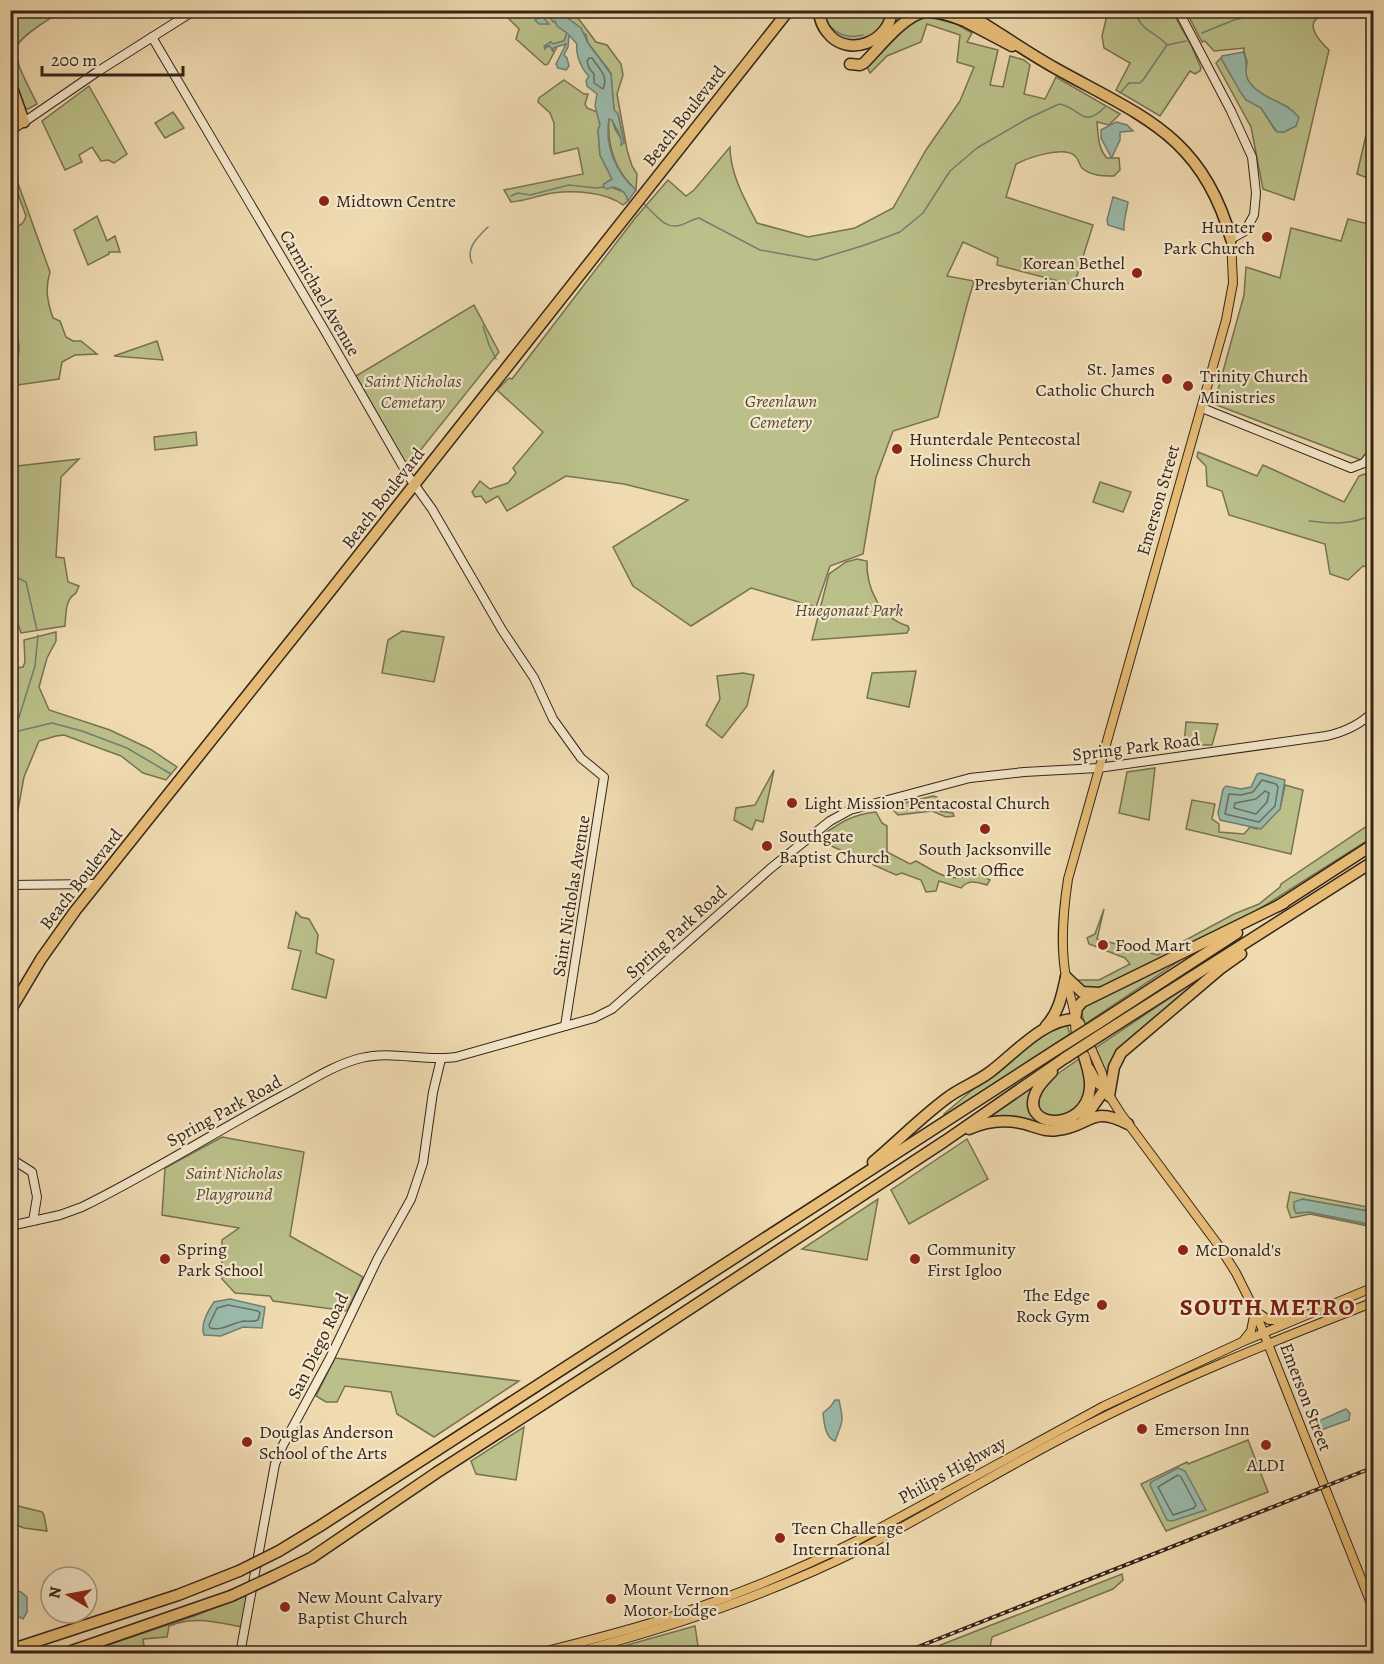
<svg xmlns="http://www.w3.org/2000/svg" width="1384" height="1664" viewBox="0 0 1384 1664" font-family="Alegreya,serif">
	<rect width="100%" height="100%" fill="#f0dbb1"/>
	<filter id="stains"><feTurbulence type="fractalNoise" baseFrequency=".00333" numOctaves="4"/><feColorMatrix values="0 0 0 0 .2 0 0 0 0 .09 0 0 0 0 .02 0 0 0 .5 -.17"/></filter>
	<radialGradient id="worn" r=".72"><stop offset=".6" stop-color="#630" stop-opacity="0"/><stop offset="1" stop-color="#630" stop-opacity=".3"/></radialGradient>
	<g fill="#bbc08a" stroke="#777252" stroke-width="1.5">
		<path d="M10,11H57L58,13C48,20 22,35 17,46C12,60 31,90 37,104L28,109L23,107C6,77 11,44 10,11Z"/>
		<polygon points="504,11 525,11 544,20 544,15 548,16 567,33 564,41 553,44 550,42 546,47 551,46 553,51 553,48 557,47 548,64 545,65 516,39 519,29 503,13"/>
		<path d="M558,11H569L578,18L596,42L607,45L621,64L623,75L617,94L627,150L632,166L637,174L636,190C615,171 607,146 609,118L612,120L615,129L624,143L618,114L614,110L611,74L608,69L588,43L586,35Z"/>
		<path d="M821,11H888C884,28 870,45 850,42C844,41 837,36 832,34Z"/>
		<polygon points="1108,11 1172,11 1192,47 1201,68 1200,71 1195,74 1190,71 1160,116 1116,90 1130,63 1104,48 1102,36"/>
		<path d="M1186,11H1338C1306,16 1307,29 1329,50L1294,200L1263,189L1251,127L1216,63L1221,58L1229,72L1261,108L1275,130L1284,132L1296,126L1288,107C1274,102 1249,92 1246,76C1245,71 1247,66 1247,62C1246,55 1243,54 1244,48L1214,51L1205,41L1202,42Z"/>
		<path d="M929,16L948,19L972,33L967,42L998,50L990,85L1003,87L1010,56L1024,60L1030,65L1024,94L1045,99L1056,77L1120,114L1109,125L1097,122C1098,134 1098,149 1107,158H1119L1120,170L1114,176C1103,176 1091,176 1082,168C1079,165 1079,159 1075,156C1064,145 1028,158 1016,164L1006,197L1093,225L1074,285L997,265L998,258L963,242L947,276L974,281L967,305L938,417L893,431L876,477L863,554L830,566L816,607L751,588L691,626L633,586L613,547L688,500L624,484L566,476L507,511L498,496L486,503L481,496L475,497L472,492L480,481L490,489L508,483L516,473L513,468L543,432L497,390L509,378L512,379L636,217L668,180L686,196L694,190L730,147C730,174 745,200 757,223L808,237L855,228L893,208L926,150L960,101L974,67L957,62L960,35L927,24L921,42L887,56L870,73L867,67L908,25L918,17Z"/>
		<path d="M564,80L584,94H588L585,104L587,108L597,112L600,125L598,130L600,155L612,179L604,184L626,193L628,201L623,205C606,192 574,190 553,193C539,195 526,201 511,202L504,190L583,174L578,148L554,154V123L550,113L538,102L539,98Z"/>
		<polygon points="89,86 127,154 114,163 108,160 101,161 92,147 79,155 82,162 65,170 42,121"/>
		<polygon points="1373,105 1374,106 1373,180 1357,174"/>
		<polygon points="173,112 184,128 165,138 155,123"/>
		<path d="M11,164L50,272C45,288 47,301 53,318L60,321L66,337L73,341H81L97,354L75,355L62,362L59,379L11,386V375L16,372L19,349L17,327L11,322V222L15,226C22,226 24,222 26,216L11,175Z"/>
		<polygon points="97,216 107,241 115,236 120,252 109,252 109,254 88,265 74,230"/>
		<polygon points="1348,219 1373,225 1373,444 1361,460 1214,404 1244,295 1246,267 1280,278 1291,228 1341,241"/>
		<polygon points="474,305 499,352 407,467 356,376"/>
		<polygon points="157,341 163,360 114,356"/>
		<polygon points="196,432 197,445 155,450 154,437"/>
		<polygon points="1198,452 1257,476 1263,465 1344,502 1359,476 1364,474 1373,477 1373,568 1363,566 1348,580 1330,574 1325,544 1229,515 1222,491 1207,486 1206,466 1197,457"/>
		<path d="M79,459L61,477L56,557L64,558L68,582L79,586L76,593C65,599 66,614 65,626L21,633L11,602V590L10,484L17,466Z"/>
		<polygon points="1100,482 1131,492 1123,512 1093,502"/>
		<path d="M857,559L867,561C866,588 880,618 908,626L909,629L907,633L812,640L829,574L846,562Z"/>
		<polygon points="402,631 444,637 434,682 382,673 388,640"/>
		<polygon points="56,632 56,641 47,658 39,687 49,710 110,730 150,749 177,767 166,780 143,773 121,756 64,735 56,736 39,741 24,777 18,810 11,815 11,669 23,667 25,662 24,640"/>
		<polygon points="916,671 909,707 867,698 872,673"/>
		<polygon points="743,673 754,675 747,706 722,738 706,725 720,699 717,676"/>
		<polygon points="1186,722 1218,724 1212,745 1184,745"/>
		<polygon points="1155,768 1149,820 1119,813 1127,772"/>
		<polygon points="774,770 763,822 756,820 752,830 734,820 736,808 755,805"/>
		<polygon points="1285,785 1303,790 1291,854 1186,829 1192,800 1215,804 1212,819 1219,824 1219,832 1244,834 1250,827 1257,829 1280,809"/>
		<polygon points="933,796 937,797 940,811 953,813 954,816 946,817 932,811 898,815 893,810 900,804"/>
		<path d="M876,812L882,823L887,826V852L910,864L916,861C945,877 946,882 980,874L990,880L987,885C976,882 969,879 961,888L939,881L936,891L926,892L921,880L902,873L896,875L820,841V837C839,823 853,814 876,812Z"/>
		<polygon points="1373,822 1373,837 1240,921 1097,989 1085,990 1075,980 1099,980 1130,964 1125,958 1089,944 1087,938 1095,934 1104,909 1097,939 1158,955 1234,914 1259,904 1280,887 1281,884"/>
		<polygon points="296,912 301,917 309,919 318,935 316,953 334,960 326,998 292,989 301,951 288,948"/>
		<polygon points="1191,953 1085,1024 1080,1008"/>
		<polygon points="1217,966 1138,1033 1109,1077 1094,1049"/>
		<path d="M1066,1022L1070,1034L945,1116L944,1114C984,1080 1020,1048 1066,1022Z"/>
		<polygon points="1079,1059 1088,1084 1079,1108 1058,1118 1039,1111 1039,1093 1053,1077"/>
		<polygon points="1040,1081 1030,1105 1061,1124 1093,1089 1097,1096 1079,1119 1058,1127 985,1120"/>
		<polygon points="222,1137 304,1152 290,1236 363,1277 347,1311 273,1301 270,1296 235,1293 222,1279 222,1240 239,1228 162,1215 165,1168"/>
		<polygon points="967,1139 988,1179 909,1224 891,1190"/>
		<polygon points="1290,1192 1373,1208 1373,1212 1302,1199 1294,1208 1296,1213 1309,1212 1373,1225 1373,1227 1310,1214 1291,1218 1287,1207"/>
		<polygon points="878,1199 867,1260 802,1249"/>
		<polygon points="335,1358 519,1381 434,1437 397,1414 391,1392 345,1386 337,1402 326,1402 316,1396"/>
		<polygon points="524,1427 516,1480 476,1474 471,1461"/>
		<polygon points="1248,1440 1268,1492 1166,1531 1141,1484 1187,1462 1188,1464"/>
		<polygon points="18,1506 42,1512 44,1515 47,1531 24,1528 11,1523 12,1508"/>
		<polygon points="1122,1574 1123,1580 1113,1589 992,1637 989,1653 920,1653"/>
		<path d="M248,1595L242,1627C214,1622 196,1616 169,1626L167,1637L143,1639L145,1653H118L117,1648H114V1653L81,1654L194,1616Z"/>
		<polygon points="695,1626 699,1653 614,1653 613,1649"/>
	</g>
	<g fill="#9abbac" stroke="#717f72" stroke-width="1.5">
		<path d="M525,11H558L581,28L588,43L611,74L614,110L618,114L624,143L621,145C623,136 615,128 612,120L609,119C604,145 616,173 636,190L628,201C626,192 621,189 613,187L607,189L603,187L604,184L612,179L600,155L598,130L600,125L595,106L597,94L587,86L586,81L589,76C582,70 575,54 577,44L569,35L568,47L564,55L567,58L569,66L566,70L558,68L556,64L566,44L553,48V52L550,46H547L545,49L544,46L551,42L553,44L564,41L567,33L557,26L555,21L553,22L551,18L544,15L543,17L549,24H539L535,20L539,17Z"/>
		<path d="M1243,52C1250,62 1242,73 1250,83C1263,100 1289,102 1299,118L1296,126L1284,132H1277L1261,108L1246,100L1241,93L1221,58L1222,56Z"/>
		<polygon points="1116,122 1127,125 1133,131 1120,132 1120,140 1112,157 1111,157 1101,138 1101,130"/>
		<path d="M1113,197L1128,202C1127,211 1123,221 1124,230L1108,225L1107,220Z"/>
		<polygon points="1260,773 1285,780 1280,809 1261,829 1220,820 1218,813 1223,789 1226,786 1241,789 1251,787 1257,774"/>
		<polygon points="1302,1199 1373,1212 1373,1225 1309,1212 1296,1213 1294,1208 1294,1202"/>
		<path d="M230,1299L265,1307L262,1328L243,1327L221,1336L204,1335C200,1324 208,1311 214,1302Z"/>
		<path d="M835,1400H839C844,1423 843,1420 835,1441C825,1438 824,1422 823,1413L831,1406Z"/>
		<polygon points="1346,1409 1350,1413 1349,1420 1318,1431 1314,1423"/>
		<polygon points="1178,1468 1185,1471 1206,1510 1172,1521 1167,1520 1150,1485 1151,1482"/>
		<polygon points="11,1590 21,1592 27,1597 27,1612 23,1619 11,1613"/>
	</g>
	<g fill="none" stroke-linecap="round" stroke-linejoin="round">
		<g stroke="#667063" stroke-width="1.5">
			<path d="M589,58H592C599,69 609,76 603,89L594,83V74L589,68L587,61Z"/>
			<polygon points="1262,780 1276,784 1278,787 1275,806 1259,822 1225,814 1229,794 1241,795 1253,792"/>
			<polygon points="1265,791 1269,793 1267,802 1256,814 1234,808 1235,803 1256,799"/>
			<path d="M228,1305L258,1311L260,1313L258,1320C253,1322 249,1321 244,1321C231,1323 223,1331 210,1328L209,1325L217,1308Z"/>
			<polygon points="1178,1475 1181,1477 1196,1505 1194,1508 1173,1515 1158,1487"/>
		</g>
		<g stroke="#717f72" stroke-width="1.5">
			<path d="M1134,10C1143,34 1153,29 1167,45"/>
			<path d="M827,23C838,35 848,39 863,35"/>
			<polyline points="1202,33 1234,20 1275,10"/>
			<polyline points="1120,93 1129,83 1140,83 1143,80 1167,45 1186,41"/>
			<polyline points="511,196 518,193 530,195 569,185 596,188 603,187"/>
			<path d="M642,202C653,211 664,231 681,225C688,223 692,219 699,218L760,250L816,260L865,245L900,232L923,213L950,171L977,148L1027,119L1059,104C1082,108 1082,130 1105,107"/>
			<path d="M472,263C465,248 478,237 488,227"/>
			<polyline points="483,326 489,345 496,359"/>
			<polyline points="10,512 18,501"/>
			<path d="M1309,521C1331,524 1353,525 1374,514"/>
			<polyline points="10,574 26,582 37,630"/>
			<polyline points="15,730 35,666 38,635"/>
			<polyline points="10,733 52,723 82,731 127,748 171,774"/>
		</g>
		<g stroke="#33241a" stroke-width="10">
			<g id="secondary">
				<polyline points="1178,10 1231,111 1252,157 1256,193 1254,215 1245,231 1231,239"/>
				<polyline points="152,37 325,331 409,477 432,509 502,630 534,678 553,719 581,758 604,777 565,1026"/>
				<polyline points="24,122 97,72 195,10"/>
				<polyline points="1202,408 1351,468 1364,463 1374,450"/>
				<polyline points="10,885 96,884"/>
				<polyline points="10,1158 32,1172 37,1197 33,1221"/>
				<path d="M10,1226L60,1215L82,1207C151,1173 215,1132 282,1096C307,1083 333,1065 361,1058C392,1050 425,1062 456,1057L594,1018L612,1009L629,994L771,868L830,821L850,810L970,778L1024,772L1098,768L1326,736C1345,732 1360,725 1374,711"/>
				<polyline points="240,1654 275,1464 283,1445 330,1358 378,1258 411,1199 423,1163 433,1092 441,1059"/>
			</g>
		</g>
		<g stroke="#33241a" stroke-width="10">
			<g id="primary">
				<polyline points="10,131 24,122"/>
				<polyline points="1075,1019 1080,1023 1102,1073 1105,1089"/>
				<path d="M1078,1041C1075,1032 1075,1027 1075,1018C1074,1005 1068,991 1066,977C1060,945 1063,912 1068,879L1226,320L1233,283L1231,239"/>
				<polyline points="1090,1069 1098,1084 1105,1089 1121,1114 1219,1246 1236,1273 1255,1311 1374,1611"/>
				<polyline points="1255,1311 1269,1320 1287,1320"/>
				<polyline points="1244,1340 1251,1331 1255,1311"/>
				<path d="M535,1654C586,1641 636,1629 685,1612C744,1592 802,1568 858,1540L1104,1406L1242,1342L1374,1287"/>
				<path d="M569,1654C670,1628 769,1595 863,1548C933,1512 1000,1470 1070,1434C1168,1383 1271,1342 1374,1302"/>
			</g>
		</g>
		<g stroke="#33241a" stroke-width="13">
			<g id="highway">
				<path d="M818,10C820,18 821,25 827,32C847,59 890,42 892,10"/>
				<path d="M962,10C994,29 1023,50 1055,68C1141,116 1202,135 1231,239"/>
				<polyline points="957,17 1012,46"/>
				<path d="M850,64L860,65L864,63C879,48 904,15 925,12C938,11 950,16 962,20"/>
				<polyline points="10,82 24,122"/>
				<polyline points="1278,906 1374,844"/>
				<polyline points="1066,977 1082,992 1100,993"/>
				<polyline points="10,1011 41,959 75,911 320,604 789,10"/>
				<polyline points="1097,1024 1237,933"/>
				<path d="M1046,1026C1059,1012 1062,995 1066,977"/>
				<polyline points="1102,1034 1374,861"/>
				<path d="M1052,1072C1046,1078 1040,1084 1037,1090C1016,1129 1086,1134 1090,1088C1091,1077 1087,1066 1084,1056"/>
				<polyline points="1109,1096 1114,1067 1121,1053 1220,969 1241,954"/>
				<polyline points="1084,1119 1105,1089"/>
				<path d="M969,1129C987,1121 1006,1119 1025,1124C1036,1127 1046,1132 1057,1130C1091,1127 1090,1104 1128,1124"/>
				<path d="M873,1162C898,1141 920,1118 947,1098C960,1088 977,1082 990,1072C1014,1054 1044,1019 1075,1019L1077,1008L1082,1002L1284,903"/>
				<polyline points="279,1551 320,1526 1059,1048"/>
				<polyline points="274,1576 311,1558 436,1473 621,1354 945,1141 1065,1058"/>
				<polyline points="10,1650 178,1595 239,1571"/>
				<polyline points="63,1654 231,1596"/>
			</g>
		</g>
		<use href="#secondary" stroke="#f5e8cc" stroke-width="8"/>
		<use href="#primary" stroke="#e8be78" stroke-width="8"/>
		<use href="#highway" stroke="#e8be78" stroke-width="10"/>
		<g stroke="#33241a" stroke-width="4">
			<polyline id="rail" points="900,1654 1374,1467"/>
		</g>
		<use href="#rail" stroke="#f5e8cc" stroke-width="1.5" stroke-dasharray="4.5" stroke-linecap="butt"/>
		<g stroke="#33241a" stroke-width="13" stroke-linecap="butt">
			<g id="highway-bridge">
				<polyline points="1059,1048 1097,1024"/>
				<polyline points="1065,1058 1102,1034"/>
				<polyline points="239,1571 279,1551"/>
				<polyline points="231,1596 274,1576"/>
			</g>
		</g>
		<use href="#highway-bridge" stroke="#e8be78" stroke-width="10"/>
	</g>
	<g fill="#8f2418" stroke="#f5e8cc" stroke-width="2">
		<circle cx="324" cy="201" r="6"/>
		<circle cx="1267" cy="237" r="6"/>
		<circle cx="1137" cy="273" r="6"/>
		<circle cx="1167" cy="379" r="6"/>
		<circle cx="1188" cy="386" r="6"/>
		<circle cx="897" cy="449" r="6"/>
		<circle cx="792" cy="803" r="6"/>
		<circle cx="985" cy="829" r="6"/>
		<circle cx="767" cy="846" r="6"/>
		<circle cx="1103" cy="945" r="6"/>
		<circle cx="1183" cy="1250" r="6"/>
		<circle cx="165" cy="1259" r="6"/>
		<circle cx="915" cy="1259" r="6"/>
		<circle cx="1102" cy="1305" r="6"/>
		<circle cx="1142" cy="1429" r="6"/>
		<circle cx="247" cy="1442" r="6"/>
		<circle cx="1266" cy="1445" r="6"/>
		<circle cx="780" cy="1538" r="6"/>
		<circle cx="611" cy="1599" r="6"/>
		<circle cx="285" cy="1607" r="6"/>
	</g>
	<g text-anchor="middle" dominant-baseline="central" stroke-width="4.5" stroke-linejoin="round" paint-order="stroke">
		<g font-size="18" fill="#33241a" stroke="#f5e8cc">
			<text transform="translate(684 116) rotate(-52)">Beach Boulevard</text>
			<text transform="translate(320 293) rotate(60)">Carmichael Avenue</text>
			<text transform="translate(383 498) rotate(-52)">Beach Boulevard</text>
			<text transform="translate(1158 500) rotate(-74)">Emerson Street</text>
			<text transform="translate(1136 747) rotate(-7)">Spring Park Road</text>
			<text transform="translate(81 879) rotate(-52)">Beach Boulevard</text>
			<text transform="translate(571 896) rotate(-81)">Saint Nicholas Avenue</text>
			<text transform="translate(676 932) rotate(-42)">Spring Park Road</text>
			<text transform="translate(224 1111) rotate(-29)">Spring Park Road</text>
			<text transform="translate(318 1346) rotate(-64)">San Diego Road</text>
			<text transform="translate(1306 1397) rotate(69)">Emerson Street</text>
			<text transform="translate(952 1470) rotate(-29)">Philips Highway</text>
		</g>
		<g font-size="18" fill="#33241a" stroke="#f5e8cc" text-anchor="start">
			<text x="336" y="201">Midtown Centre</text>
			<text x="1255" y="227" text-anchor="end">Hunter<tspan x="1255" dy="21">Park Church</tspan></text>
			<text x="1125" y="263" text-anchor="end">Korean Bethel<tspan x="1125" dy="21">Presbyterian Church</tspan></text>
			<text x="1155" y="369" text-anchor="end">St. James<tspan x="1155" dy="21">Catholic Church</tspan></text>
			<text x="1200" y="376">Trinity Church<tspan x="1200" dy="21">Ministries</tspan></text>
			<text x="909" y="439">Hunterdale Pentecostal<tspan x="909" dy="21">Holiness Church</tspan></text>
			<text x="804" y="803">Light Mission Pentacostal Church</text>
			<text x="779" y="836">Southgate<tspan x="779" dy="21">Baptist Church</tspan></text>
			<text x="985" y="849" text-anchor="middle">South Jacksonville<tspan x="985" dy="21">Post Office</tspan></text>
			<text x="1115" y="945">Food Mart</text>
			<text x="177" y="1249">Spring<tspan x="177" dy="21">Park School</tspan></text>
			<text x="927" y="1249">Community<tspan x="927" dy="21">First Igloo</tspan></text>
			<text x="1195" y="1250">McDonald's</text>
			<text x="1090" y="1295" text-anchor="end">The Edge<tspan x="1090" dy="21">Rock Gym</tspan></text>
			<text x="1154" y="1429">Emerson Inn</text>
			<text x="259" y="1432">Douglas Anderson<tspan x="259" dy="21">School of the Arts</tspan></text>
			<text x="1266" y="1465" text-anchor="middle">ALDI</text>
			<text x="792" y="1528">Teen Challenge<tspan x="792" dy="21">International</tspan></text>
			<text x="623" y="1589">Mount Vernon<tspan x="623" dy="21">Motor Lodge</tspan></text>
			<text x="297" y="1597">New Mount Calvary<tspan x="297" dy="21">Baptist Church</tspan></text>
		</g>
		<g font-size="18" font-style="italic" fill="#554b36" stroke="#f5e8cc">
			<text x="413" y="381">Saint Nicholas<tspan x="413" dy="21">Cemetary</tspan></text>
			<text x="781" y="401">Greenlawn<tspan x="781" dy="21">Cemetery</tspan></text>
			<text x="849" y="610">Huegonaut Park</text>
			<text x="234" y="1173">Saint Nicholas<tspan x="234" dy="21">Playground</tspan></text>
		</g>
		<g font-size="24" font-weight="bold" letter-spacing="1.5" fill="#7a1f14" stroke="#f5e8cc">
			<text x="1268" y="1307">SOUTH METRO</text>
		</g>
	</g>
	<rect width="1384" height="1664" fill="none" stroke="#f0dbb1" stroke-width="36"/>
	<rect x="12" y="12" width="1360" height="1640" fill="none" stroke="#33241a" stroke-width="3"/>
	<rect x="18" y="18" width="1348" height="1628" fill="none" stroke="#33241a" stroke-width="1.5"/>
	<g transform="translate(69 1595) rotate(280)"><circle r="28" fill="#f5e8cc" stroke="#a79a85" stroke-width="1.5"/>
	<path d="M0-4.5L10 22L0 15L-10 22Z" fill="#8f2418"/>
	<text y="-9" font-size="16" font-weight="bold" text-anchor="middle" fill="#33241a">N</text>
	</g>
	<path d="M42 66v9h141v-9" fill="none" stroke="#33241a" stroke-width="3"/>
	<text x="51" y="66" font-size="18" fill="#33241a" stroke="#f5e8cc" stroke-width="4.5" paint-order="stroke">200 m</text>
	<rect width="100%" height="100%" filter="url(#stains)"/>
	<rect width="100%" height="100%" fill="url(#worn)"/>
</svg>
